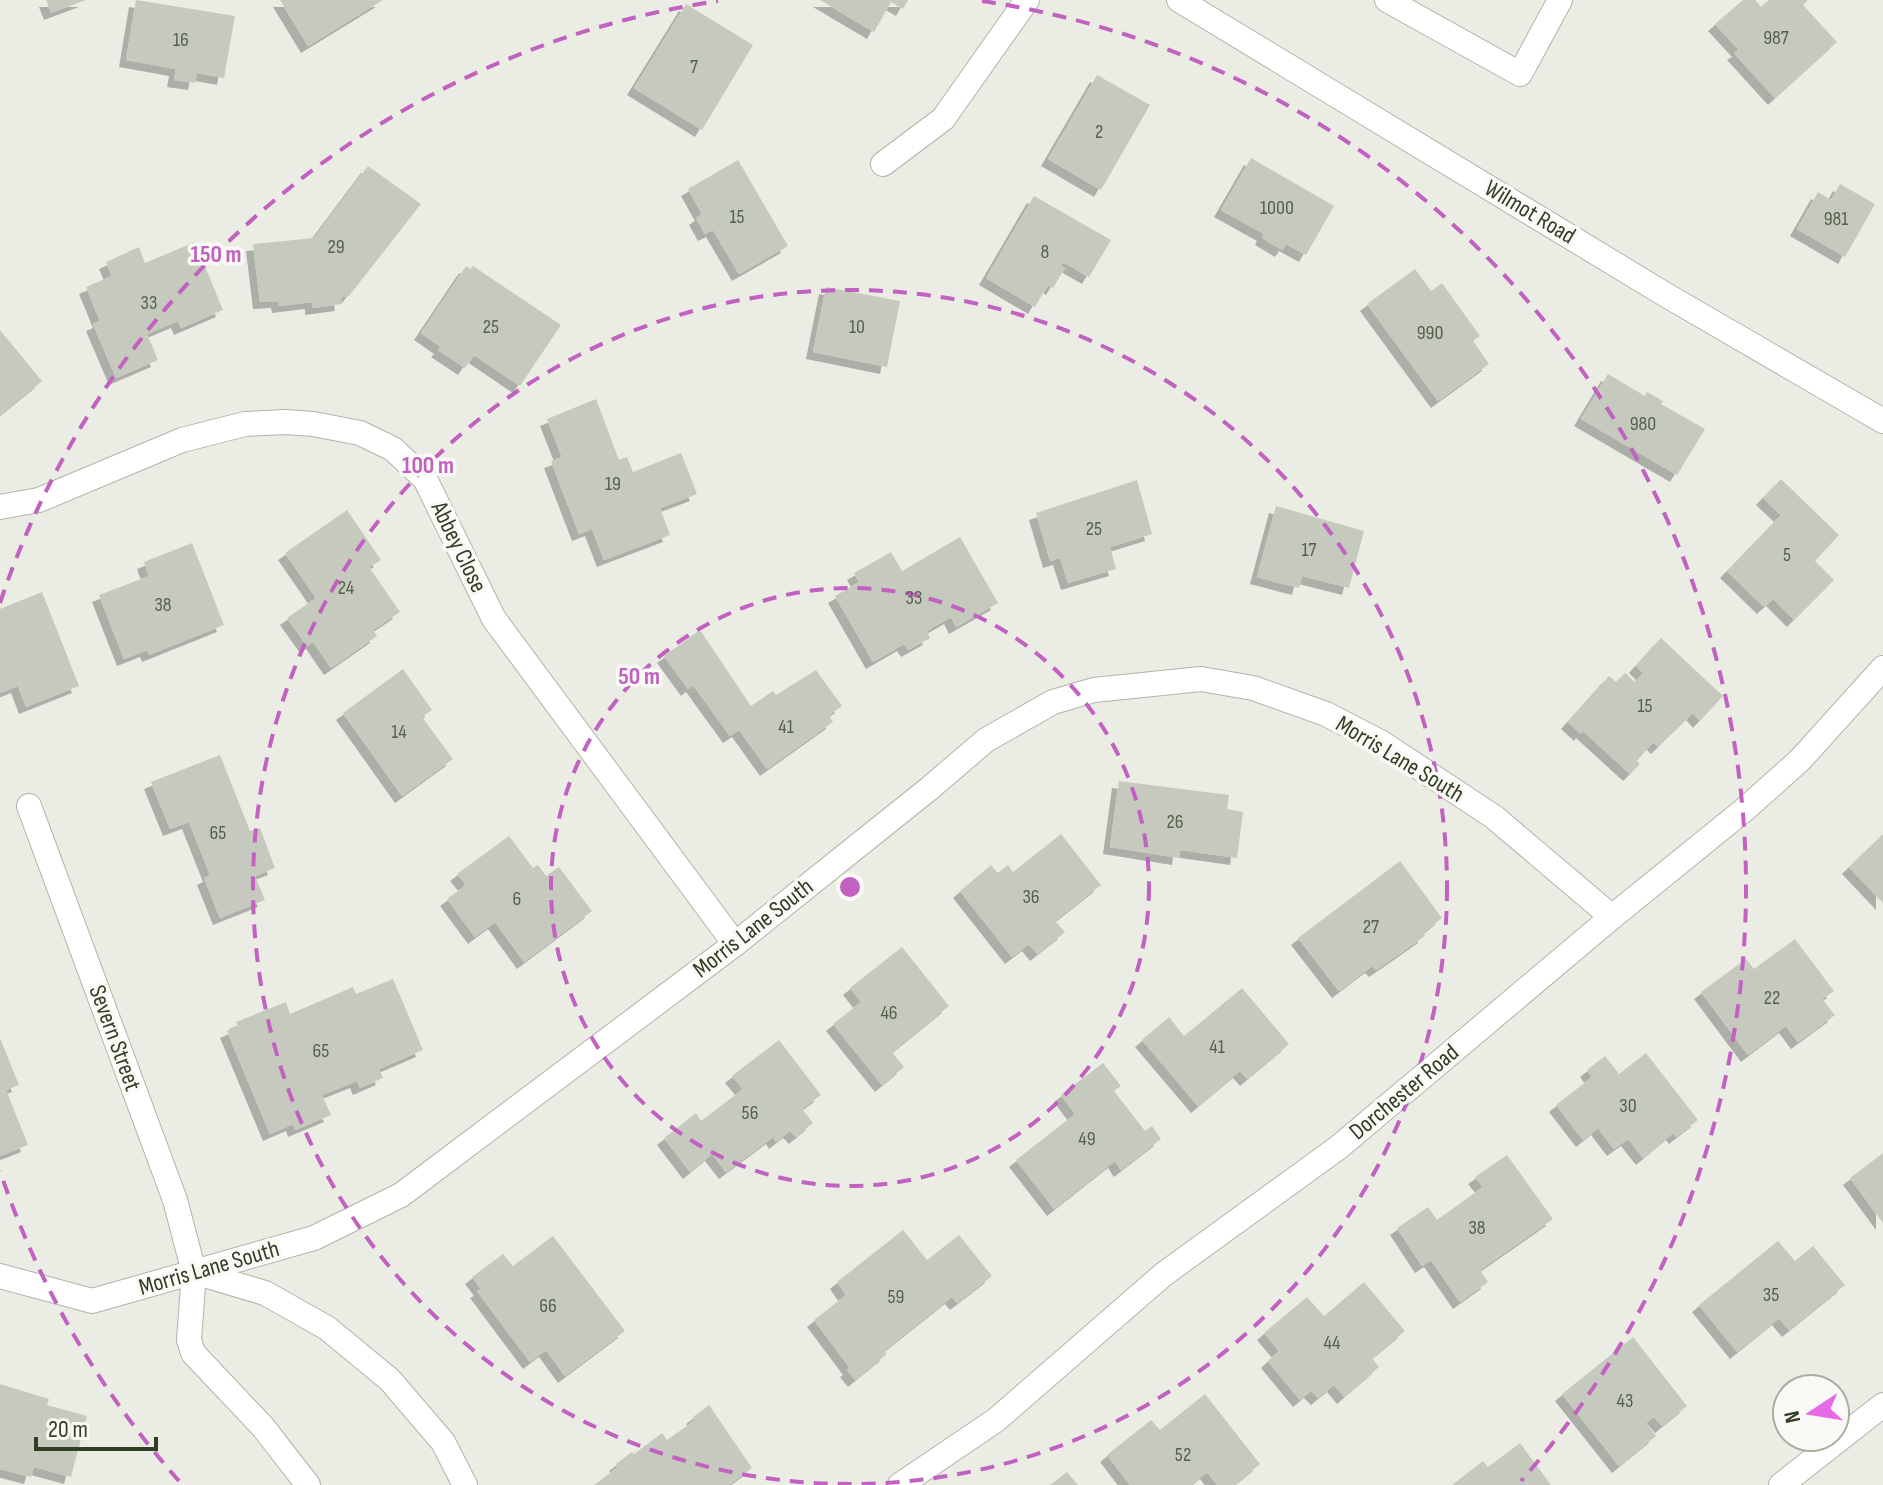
<svg xmlns="http://www.w3.org/2000/svg" width="1883" height="1485" viewBox="0 0 1883 1485" font-family="'Sofia Sans Condensed',sans-serif">
	<defs>
		<filter id="shadow"><feDropShadow dx="-7" dy="7" stdDeviation="0" flood-color="#0004"/></filter>
	</defs>
	<rect width="100%" height="100%" fill="#ebede5"/>
	<g fill="#c6cabe" filter="url(#shadow)">
		<polygon points="46,0 86,0 51,13"/>
		<polygon points="136,0 235,16 224,78 197,73 195,83 174,80 176,69 126,60"/>
		<polygon points="280,0 383,0 308,46"/>
		<polygon points="820,0 908,0 903,9 891,2 874,32"/>
		<polygon points="1743,0 1755,0 1761,7 1769,0 1808,0 1803,5 1837,42 1775,98 1734,53 1739,50 1715,24"/>
		<polygon points="686,4 753,45 702,130 634,88"/>
		<polygon points="1097,75 1150,105 1101,190 1048,159"/>
		<polygon points="1251,158 1334,206 1306,255 1286,244 1282,250 1262,238 1264,234 1221,210"/>
		<polygon points="738,160 788,246 739,274 713,230 705,234 696,218 702,214 688,189"/>
		<polygon points="368,166 421,204 349,296 341,297 342,304 312,308 312,302 279,306 278,301 260,302 253,244 314,238"/>
		<polygon points="1840,184 1875,204 1845,257 1797,229 1818,192 1831,200"/>
		<polygon points="1034,196 1111,240 1089,277 1063,262 1061,266 1065,268 1053,288 1048,285 1035,307 986,278"/>
		<polygon points="195,242 223,310 181,328 178,321 147,334 158,360 116,378 93,324 100,321 86,287 112,276 106,262 139,247 145,263"/>
		<polygon points="466,266 471,269 473,266 561,325 520,386 474,355 465,368 438,350 441,347 421,333"/>
		<polygon points="1415,269 1431,291 1442,283 1480,336 1473,341 1489,364 1438,401 1367,304"/>
		<polygon points="826,287 900,301 887,367 813,352"/>
		<polygon points="0,330 42,381 0,415"/>
		<polygon points="1608,374 1645,396 1647,392 1663,401 1661,404 1705,429 1677,475 1581,419"/>
		<polygon points="596,399 619,460 627,457 633,472 681,453 697,494 660,508 670,535 604,560 592,529 579,534 551,461 562,457 547,419"/>
		<polygon points="1781,479 1839,535 1815,561 1834,580 1794,620 1773,599 1764,607 1727,571 1781,515 1763,498"/>
		<polygon points="1137,480 1152,534 1110,547 1116,569 1068,583 1060,558 1050,561 1036,513"/>
		<polygon points="1276,506 1364,531 1349,588 1302,576 1299,588 1257,577"/>
		<polygon points="347,510 381,560 369,567 400,612 373,630 377,636 331,668 313,642 307,646 287,618 316,598 285,553"/>
		<polygon points="960,537 998,603 956,627 951,617 927,631 930,638 908,650 904,644 873,662 835,596 859,582 854,573 891,552 902,571"/>
		<polygon points="192,543 224,625 149,655 147,650 124,659 99,595 149,576 144,562"/>
		<polygon points="42,592 79,686 26,707 18,686 0,693 0,609"/>
		<polygon points="700,630 751,706 773,691 776,695 816,670 842,706 829,715 833,722 767,769 739,730 730,736 693,685 688,689 664,656"/>
		<polygon points="1661,638 1723,696 1700,721 1693,713 1658,747 1653,742 1637,761 1640,764 1630,774 1583,731 1581,734 1568,722 1609,676 1616,682 1625,673 1635,682 1643,673 1636,666"/>
		<polygon points="403,669 432,710 422,717 453,759 402,796 343,713"/>
		<polygon points="220,755 250,831 260,828 275,868 255,876 265,900 220,918 204,878 210,875 189,822 170,829 151,782"/>
		<polygon points="1119,781 1229,795 1227,809 1243,812 1237,858 1180,850 1179,858 1110,847"/>
		<polygon points="1061,834 1101,885 1055,921 1065,932 1037,954 1029,944 1012,957 960,891 991,865 998,873 1008,865 1013,872"/>
		<polygon points="1883,834 1883,903 1849,867"/>
		<polygon points="509,836 533,868 538,865 546,876 559,867 592,911 524,962 495,922 475,937 447,899 466,885 457,874"/>
		<polygon points="1400,861 1442,918 1423,933 1425,936 1398,955 1376,970 1372,966 1339,991 1298,938"/>
		<polygon points="1795,939 1834,991 1822,999 1835,1015 1798,1042 1786,1026 1748,1055 1701,992 1746,959 1754,969"/>
		<polygon points="902,947 949,1006 892,1052 904,1067 882,1085 833,1024 861,1002 850,988"/>
		<polygon points="393,979 423,1050 379,1069 383,1078 360,1088 357,1081 322,1095 331,1115 295,1130 293,1124 270,1134 227,1031 238,1026 236,1022 286,1002 290,1014 353,987 356,994"/>
		<polygon points="1242,988 1289,1044 1247,1079 1240,1071 1198,1106 1142,1040 1169,1017 1184,1036"/>
		<polygon points="0,1038 19,1085 6,1090 28,1145 0,1156"/>
		<polygon points="779,1040 821,1095 802,1109 813,1123 796,1137 790,1131 776,1142 773,1137 726,1172 712,1154 690,1172 664,1138 696,1113 701,1121 743,1089 732,1076"/>
		<polygon points="1646,1053 1698,1120 1676,1137 1673,1133 1643,1158 1628,1139 1614,1149 1598,1128 1583,1140 1556,1105 1592,1077 1587,1070 1605,1056 1619,1074"/>
		<polygon points="1103,1063 1121,1086 1114,1091 1145,1131 1152,1126 1161,1139 1121,1170 1115,1161 1054,1209 1016,1160 1075,1114 1061,1095"/>
		<polygon points="1883,1153 1883,1223 1850,1178"/>
		<polygon points="1507,1155 1553,1219 1480,1270 1488,1282 1460,1302 1431,1260 1422,1266 1397,1228 1428,1207 1437,1220 1483,1187 1475,1177"/>
		<polygon points="903,1230 927,1260 959,1235 992,1276 957,1303 952,1297 884,1351 887,1354 855,1380 847,1370 850,1368 814,1320 846,1295 837,1282"/>
		<polygon points="553,1236 625,1331 565,1376 546,1350 530,1362 477,1291 481,1289 472,1277 503,1254 513,1266"/>
		<polygon points="1778,1241 1795,1261 1813,1246 1845,1285 1789,1330 1779,1318 1737,1352 1699,1305"/>
		<polygon points="1364,1282 1405,1331 1372,1358 1379,1367 1344,1397 1334,1385 1318,1398 1311,1391 1300,1400 1268,1361 1279,1351 1264,1333 1307,1297 1324,1316"/>
		<polygon points="1633,1337 1687,1406 1662,1426 1654,1417 1646,1423 1656,1436 1619,1466 1562,1394"/>
		<polygon points="0,1384 49,1399 47,1405 87,1416 71,1477 34,1467 31,1477 0,1469"/>
		<polygon points="1205,1394 1260,1464 1234,1485 1217,1485 1207,1472 1191,1485 1130,1485 1107,1455 1151,1420 1160,1430"/>
		<polygon points="709,1405 752,1468 729,1485 594,1485 618,1467 616,1464 632,1452 634,1454 662,1433 667,1440 695,1420 693,1417"/>
		<polygon points="1520,1443 1551,1485 1452,1485 1483,1461 1488,1467"/>
		<polygon points="1067,1472 1078,1485 1050,1485"/>
	</g>
	<g fill="none" stroke-linecap="round" stroke-linejoin="round">
		<g stroke="#b0b5a8" stroke-width="26">
			<polyline id="service" points="1387,0 1520,74 1560,0"/>
		</g>
		<g stroke="#b0b5a8" stroke-width="26">
			<g id="minor">
				<polyline points="883,164 943,119 1027,0"/>
				<polyline points="0,507 39,500 182,440 245,424 286,422 313,424 360,433 393,449 425,479 494,619 735,944"/>
				<polyline points="29,806 175,1200 194,1272 189,1340 193,1353 263,1427 308,1485"/>
				<polyline points="194,1272 265,1293 327,1328 390,1380 443,1442 465,1485"/>
				<polyline points="0,1276 92,1301 314,1238 401,1195 735,944 930,788 986,740 1053,702 1094,690 1201,679 1253,688 1326,714 1382,743 1494,817 1612,917"/>
				<polyline points="900,1485 996,1420 1164,1274 1339,1147 1612,917 1744,810 1800,760 1883,668"/>
			</g>
		</g>
		<g stroke="#b0b5a8" stroke-width="26">
			<g id="tertiary">
				<polyline points="1179,0 1666,295 1883,421"/>
				<polyline points="1781,1485 1883,1405"/>
			</g>
		</g>
		<use href="#service" stroke="#fff" stroke-width="24"/>
		<use href="#minor" stroke="#fff" stroke-width="24"/>
		<use href="#tertiary" stroke="#fff" stroke-width="24"/>
	</g>
	<g fill="none" stroke="#c161c0" stroke-width="4" stroke-dasharray="14 10">
		<circle cx="850" cy="887" r="299"/>
		<circle cx="850" cy="887" r="597"/>
		<path d="M179 1481A896 896 0 0 1 0 1171M0 603A896 896 0 0 1 718 1M982 1A896 896 0 0 1 1521 1481"/>
	</g>
	<g text-anchor="middle" dominant-baseline="central" stroke-width="7" stroke-linejoin="round" paint-order="stroke">
		<g font-size="20" fill="#57604c">
			<text x="1776" y="38">987</text>
			<text x="181" y="40">16</text>
			<text x="694" y="67">7</text>
			<text x="1099" y="132">2</text>
			<text x="1277" y="208">1000</text>
			<text x="737" y="217">15</text>
			<text x="1836" y="219">981</text>
			<text x="336" y="247">29</text>
			<text x="1045" y="252">8</text>
			<text x="149" y="303">33</text>
			<text x="491" y="327">25</text>
			<text x="857" y="327">10</text>
			<text x="1430" y="333">990</text>
			<text x="1643" y="424">980</text>
			<text x="613" y="484">19</text>
			<text x="1094" y="529">25</text>
			<text x="1309" y="550">17</text>
			<text x="1787" y="555">5</text>
			<text x="346" y="588">24</text>
			<text x="914" y="598">33</text>
			<text x="163" y="605">38</text>
			<text x="1645" y="706">15</text>
			<text x="786" y="727">41</text>
			<text x="399" y="732">14</text>
			<text x="1175" y="822">26</text>
			<text x="218" y="833">65</text>
			<text x="1031" y="897">36</text>
			<text x="517" y="899">6</text>
			<text x="1371" y="927">27</text>
			<text x="1772" y="998">22</text>
			<text x="889" y="1013">46</text>
			<text x="1217" y="1047">41</text>
			<text x="321" y="1051">65</text>
			<text x="1628" y="1106">30</text>
			<text x="750" y="1113">56</text>
			<text x="1087" y="1139">49</text>
			<text x="1477" y="1228">38</text>
			<text x="1771" y="1295">35</text>
			<text x="896" y="1297">59</text>
			<text x="548" y="1306">66</text>
			<text x="1332" y="1343">44</text>
			<text x="1625" y="1401">43</text>
			<text x="1183" y="1455">52</text>
		</g>
		<g font-size="24" fill="#323d26" stroke="#f9faf5">
			<text transform="translate(1530 212) rotate(31)">Wilmot Road</text>
			<text transform="translate(459 547) rotate(64)">Abbey Close</text>
			<text transform="translate(1400 759) rotate(31)">Morris Lane South</text>
			<text transform="translate(753 928) rotate(-38)">Morris Lane South</text>
			<text transform="translate(115 1038) rotate(70)">Severn Street</text>
			<text transform="translate(1404 1092) rotate(-40)">Dorchester Road</text>
			<text transform="translate(209 1268) rotate(-16)">Morris Lane South</text>
		</g>
	</g>
	<circle cx="850" cy="887" r="12" fill="#c161c0" stroke="#f9faf5" stroke-width="4"/>
	<g font-size="24" text-anchor="middle" font-weight="bold" fill="#c161c0" stroke="#f9faf5" stroke-width="7" stroke-linejoin="round" paint-order="stroke">
		<text x="216" y="262">150 m</text>
		<text x="428" y="473">100 m</text>
		<text x="639" y="684">50 m</text>
	</g>
	<g transform="translate(1811 1413) rotate(258)"><circle r="38" fill="#f9faf5" stroke="#a9aea2" stroke-width="2"/>
	<path d="M0-6L14 30L0 20L-14 30Z" fill="#e56ae6"/>
	<text y="-12" font-size="22" font-weight="bold" text-anchor="middle" fill="#323d26">N</text>
	</g>
	<path d="M36 1437v12h120v-12" fill="none" stroke="#323d26" stroke-width="4"/>
	<text x="48" y="1437" font-size="24" fill="#323d26" stroke="#f9faf5" stroke-width="6" paint-order="stroke">20 m</text>
</svg>
